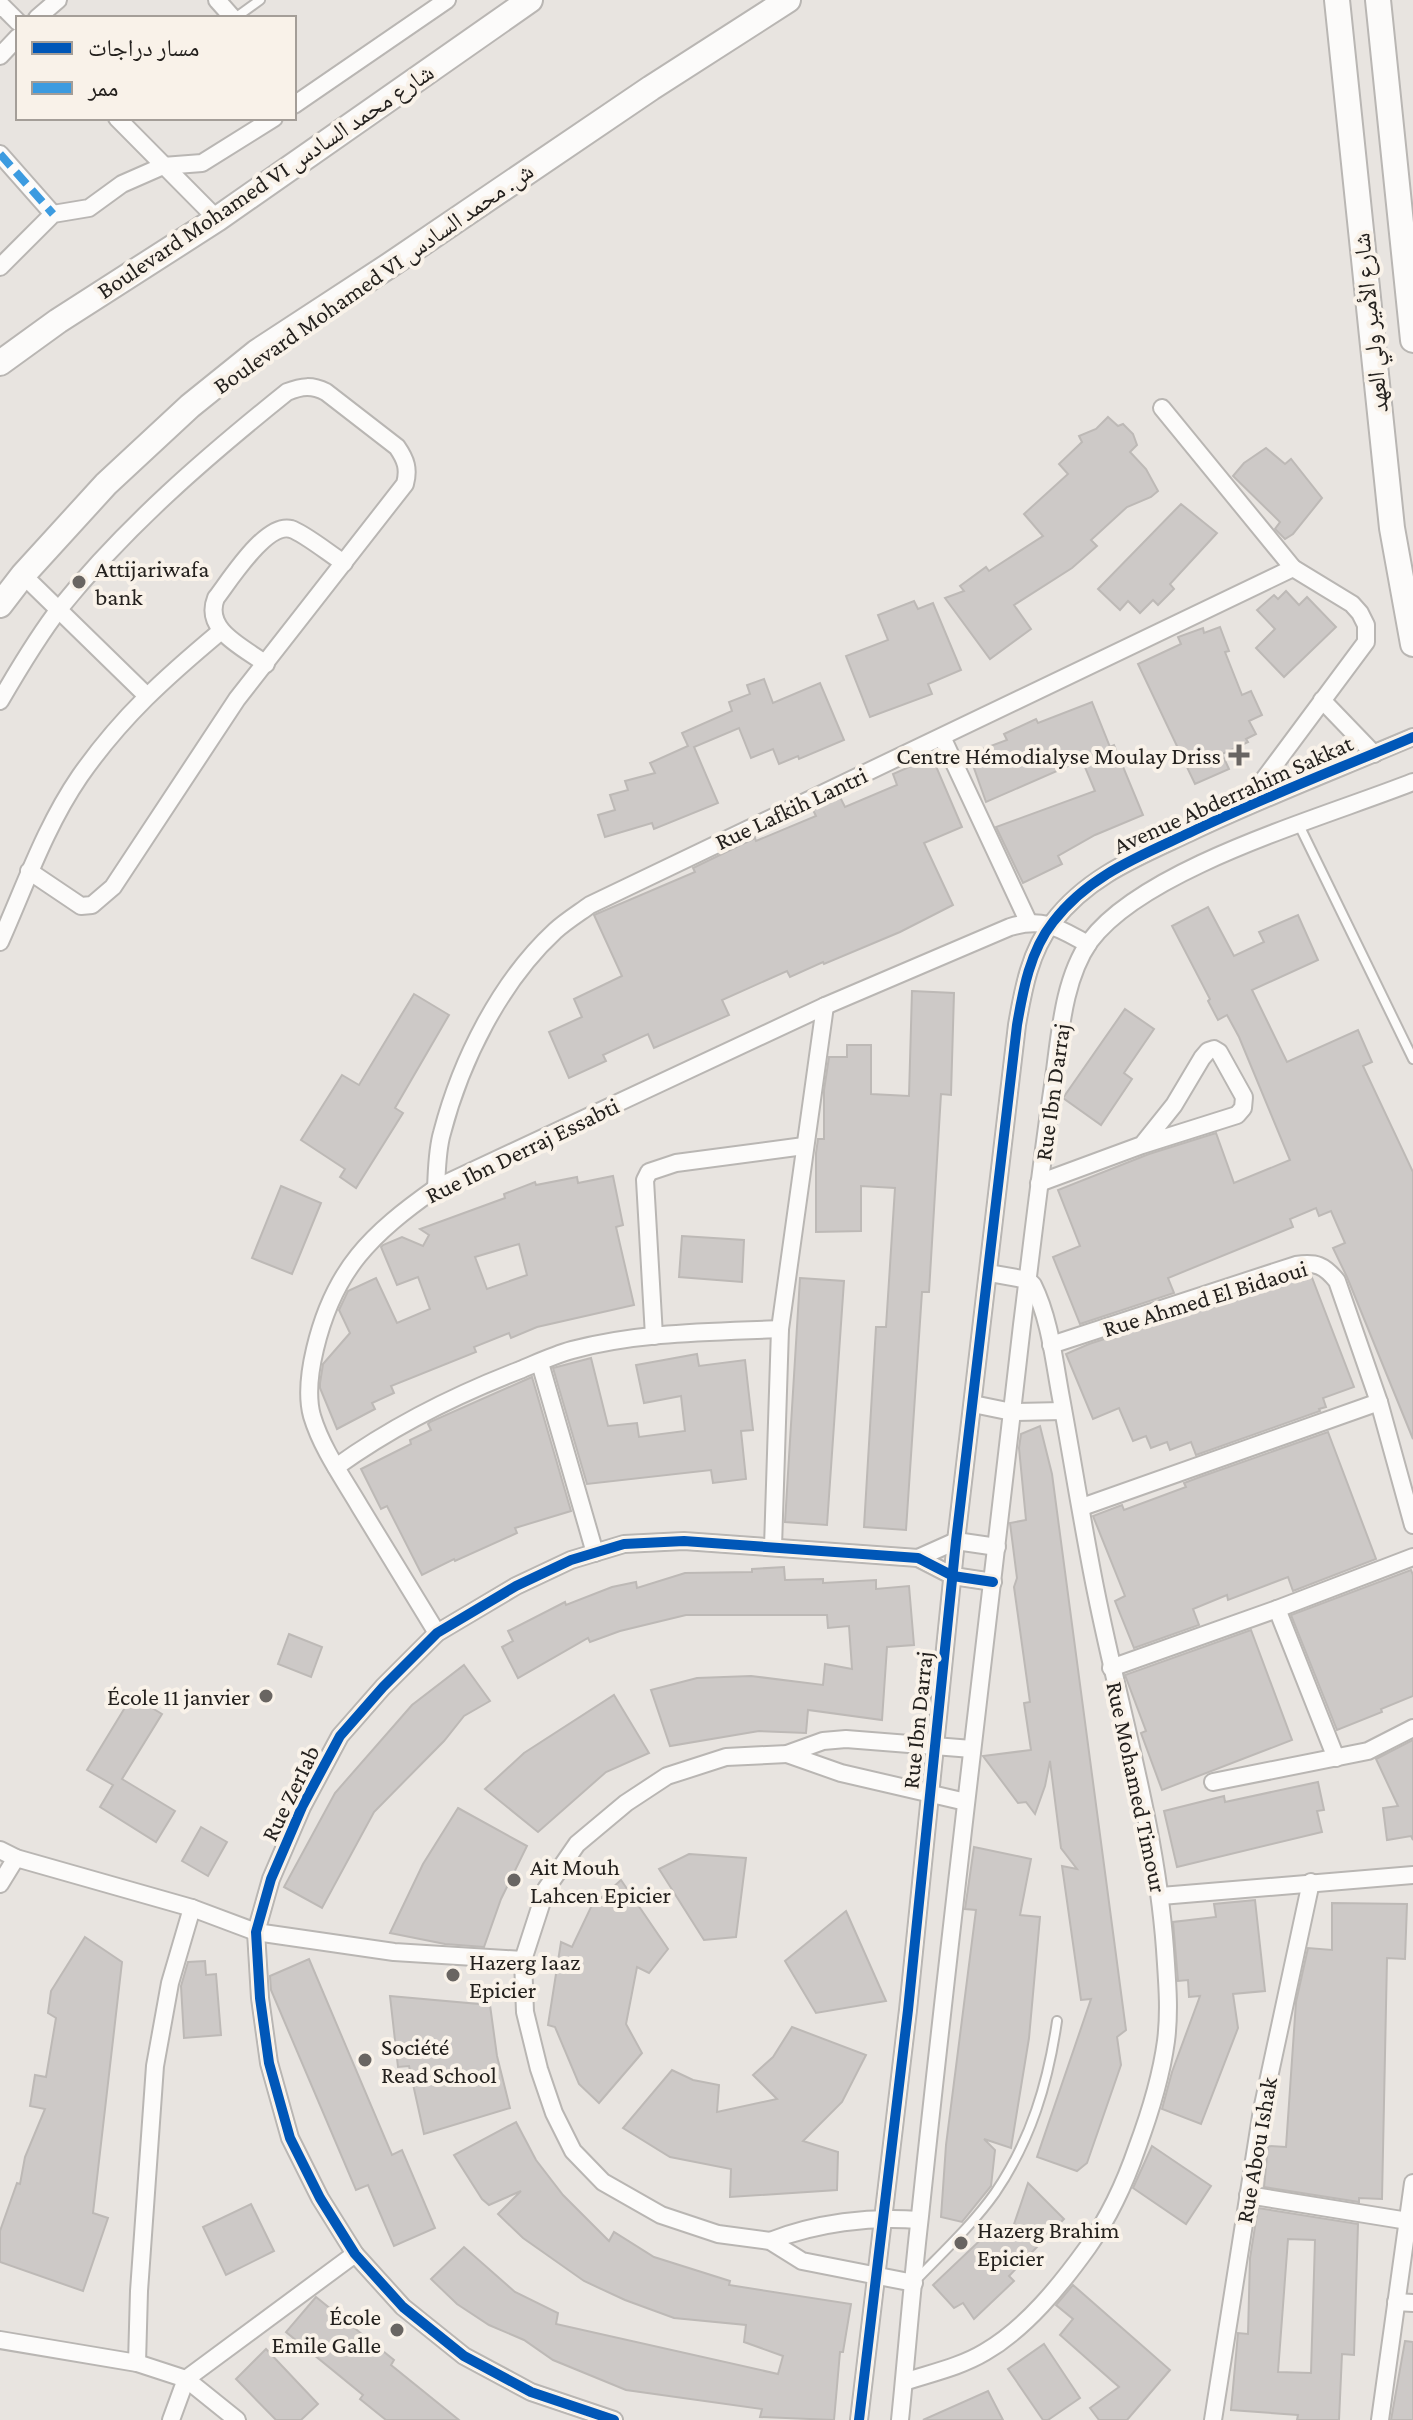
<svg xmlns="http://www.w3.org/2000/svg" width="1413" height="2420" viewBox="0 0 1413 2420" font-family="'Crimson Pro','Noto Naskh Arabic',serif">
	<rect width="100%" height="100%" fill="#e8e4e0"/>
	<g fill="#cdc9c7" stroke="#bdb9b6" stroke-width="2" fill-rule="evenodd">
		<polygon points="1108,417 1118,426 1123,424 1133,434 1137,445 1130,452 1146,469 1158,491 1151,497 1127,507 1091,540 1097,546 1072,568 1014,605 1031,629 990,659 945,598 964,591 960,586 986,567 989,571 1043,536 1024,514 1068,474 1059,464 1082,442 1079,436 1096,429"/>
		<polygon points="1266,448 1285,464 1291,459 1322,498 1293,534 1285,539 1275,529 1280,522 1233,476 1244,463"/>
		<polygon points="1181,504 1217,533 1170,584 1174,589 1158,605 1153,600 1140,613 1128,601 1120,610 1098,589"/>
		<polygon points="1286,591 1299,605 1307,597 1336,627 1284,677 1256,648 1275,629 1257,610 1274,595 1278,599"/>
		<polygon points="914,601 918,609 933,603 961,670 928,684 932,694 870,717 846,656 888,640 878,615"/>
		<polygon points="1220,627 1229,651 1225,652 1242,695 1251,691 1262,715 1249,721 1256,734 1246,739 1248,742 1222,754 1229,769 1195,784 1138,664 1181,644 1178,637 1203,628 1204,633"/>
		<polygon points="764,679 773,703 820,683 844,740 799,759 798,756 779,764 773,749 751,758 739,728 694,747 718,803 654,829 652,823 605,837 598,815 615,810 610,795 628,790 625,781 655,773 650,763 688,746 682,733 732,711 729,702 750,694 747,685"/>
		<polygon points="1092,702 1110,747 1114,745 1143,815 1095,835 1058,856 1062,864 1023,883 996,827 1095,791 1082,760 986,802 969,754 1007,740 1004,734 1036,719 1038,723"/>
		<polygon points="932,757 962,827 924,843 953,905 900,932 824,964 823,962 790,977 787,971 722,1000 729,1015 654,1048 648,1034 603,1055 606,1061 569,1078 549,1032 582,1017 574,999 622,976 594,915 695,872 693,868 755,838 756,841 816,816 813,810 840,797 845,807 897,785 893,774"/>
		<polygon points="1208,907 1234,956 1264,942 1259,932 1298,915 1318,960 1252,990 1287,1062 1358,1030 1372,1062 1363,1066 1413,1172 1413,1439 1347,1277 1333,1248 1345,1243 1331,1211 1319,1216 1316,1208 1290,1219 1293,1227 1168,1278 1174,1293 1080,1324 1053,1257 1080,1246 1058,1190 1149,1154 1216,1133 1234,1183 1290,1160 1239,1037 1227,1015 1218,1020 1208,1001 1210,999 1172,926"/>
		<polygon points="912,991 954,993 951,1095 941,1094 929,1292 922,1292 906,1530 864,1527 876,1327 886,1327 895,1188 861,1186 861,1231 816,1232 816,1153 818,1139 824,1139 824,1090 829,1057 847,1057 847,1045 871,1045 871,1094 909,1096"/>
		<polygon points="414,994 449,1015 395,1108 403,1113 356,1188 340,1177 345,1169 301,1140 342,1075 359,1085"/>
		<polygon points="1125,1009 1154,1029 1124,1073 1132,1079 1101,1125 1063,1098"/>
		<path d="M613,1176L623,1225L616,1227L634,1305L537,1327L511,1338L509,1333L474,1347L476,1352L391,1386L394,1393L372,1403L375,1409L337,1429L320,1388V1383L323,1364L350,1333L339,1310L348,1291L376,1278L397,1323L430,1309L418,1277L397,1285L381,1247L383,1245L402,1237L423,1246L429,1235L420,1229L505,1198L504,1194L535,1182L536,1185L577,1177L578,1183ZM519,1244L527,1275L487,1289L475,1257Z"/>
		<polygon points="281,1186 321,1203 292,1274 252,1258"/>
		<polygon points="682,1236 744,1240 742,1282 679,1277"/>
		<polygon points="1311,1275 1354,1387 1323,1398 1326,1407 1319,1409 1320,1411 1196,1455 1191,1442 1170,1450 1167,1442 1151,1448 1146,1436 1133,1441 1119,1408 1093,1419 1066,1354 1089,1344 1298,1276"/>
		<polygon points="800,1278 844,1281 827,1525 785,1522"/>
		<polygon points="697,1354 699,1366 745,1360 753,1430 741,1431 746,1479 713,1483 711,1470 587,1484 553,1368 591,1358 608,1426 637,1423 639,1437 685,1431 681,1396 644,1403 636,1365"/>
		<polygon points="532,1377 571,1511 515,1528 517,1533 455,1561 454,1559 422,1575 387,1506 381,1509 361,1469 411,1444 410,1440 431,1430 428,1424 430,1422"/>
		<polygon points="1040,1426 1052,1474 1126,2030 1117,2037 1121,2065 1087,2163 1077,2171 1037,2157 1091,1999 1081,2000 1062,1866 1077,1869 1061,1848 1050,1761 1045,1786 1035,1814 1026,1802 1018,1803 983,1756 1031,1750 1024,1703 1030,1702 1014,1587 1017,1578 1010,1523 1026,1520 1019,1448 1021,1434"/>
		<polygon points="1328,1432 1376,1559 1293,1591 1288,1577 1228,1600 1227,1595 1193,1609 1199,1625 1134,1648 1115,1601 1125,1596 1093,1516 1122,1505 1124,1510 1186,1487 1184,1483 1200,1477"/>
		<polygon points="784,1567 785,1580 823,1579 823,1583 876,1580 876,1589 909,1586 914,1645 887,1647 882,1720 808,1710 806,1733 759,1731 670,1746 651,1690 697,1678 751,1676 823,1685 825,1664 852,1669 849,1626 828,1628 827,1615 686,1615 620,1631 590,1642 588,1638 518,1678 502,1647 513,1641 508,1631 565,1602 566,1605 612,1587 636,1582 637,1588 685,1573 752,1572 752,1569"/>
		<polygon points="1411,1570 1413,1575 1413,1696 1381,1709 1382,1712 1337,1730 1291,1615"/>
		<polygon points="1251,1630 1292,1740 1162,1790 1141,1733 1146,1731 1125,1675"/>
		<polygon points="289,1634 322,1647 311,1677 278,1664"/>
		<polygon points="464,1665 490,1701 464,1716 444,1741 374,1812 322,1908 284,1887 335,1793 412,1705"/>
		<polygon points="614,1695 649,1753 606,1772 538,1832 485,1789 524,1753"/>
		<polygon points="132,1696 162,1714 122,1779 175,1811 156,1842 100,1807 113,1785 87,1770"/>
		<polygon points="1413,1740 1413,1840 1411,1836 1387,1840 1383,1808 1398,1806 1376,1759"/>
		<polygon points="1318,1782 1324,1810 1317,1811 1322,1832 1177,1867 1164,1811 1224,1796 1225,1802"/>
		<polygon points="458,1808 527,1846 501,1899 484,1947 445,1944 390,1933 423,1864"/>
		<polygon points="201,1827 227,1842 208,1876 182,1861"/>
		<polygon points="974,1847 1031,1859 1020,1915 1040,1917 1029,2038 1011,2148 984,2139 995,2150 991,2186 962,2222 941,2217 946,2145 976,1910 965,1909"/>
		<polygon points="689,1854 746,1858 736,1937 704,1940 659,1869"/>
		<polygon points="621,1880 668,1949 649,1973 637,1967 626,2024 642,2053 599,2103 579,2084 555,2027 548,2025 561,1942 572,1947 591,1907"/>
		<polygon points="1255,1900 1265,1991 1233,1994 1238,2028 1201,2124 1162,2109 1172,2072 1200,1996 1189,1997 1188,1980 1178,1981 1173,1922 1216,1917 1214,1904"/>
		<polygon points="1332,1903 1407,1904 1405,1959 1387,1958 1382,2199 1359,2198 1359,2202 1264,2187 1268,2146 1286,2147 1296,2002 1308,1948 1332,1950"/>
		<polygon points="846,1911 886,2001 816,2013 785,1961"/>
		<polygon points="85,1937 122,1962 93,2213 108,2218 83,2291 0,2262 0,2231 17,2183 20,2184 25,2157 45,2109 30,2106 35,2075 46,2077 56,2018 48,2013 51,1991"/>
		<polygon points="309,1959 392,2155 402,2150 435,2228 394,2246 368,2185 356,2190 271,1990 270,1976"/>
		<polygon points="205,1961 206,1975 216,1974 221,2035 184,2038 181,1986 188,1962"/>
		<polygon points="390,1996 490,2005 497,2056 510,2108 424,2134 409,2066 398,2067"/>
		<polygon points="792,2027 866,2055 842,2102 803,2141 838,2152 837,2190 730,2197 731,2169 670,2157 623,2128 672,2070 693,2080 719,2085 717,2112 777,2099 753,2075 773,2057"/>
		<polygon points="516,2122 536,2160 563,2195 609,2241 614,2232 654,2257 730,2281 729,2285 851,2304 843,2352 840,2352 834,2420 760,2417 762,2409 626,2390 553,2360 524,2340 489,2325 457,2304 431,2279 464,2247 515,2292 558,2313 556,2324 778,2374 783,2356 744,2342 746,2325 674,2318 625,2300 584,2281 523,2238 498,2214 521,2191 489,2205 482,2199 454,2155"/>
		<polygon points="1152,2146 1211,2186 1186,2224 1133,2188"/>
		<polygon points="1028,2183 1064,2219 1009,2276 1014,2281 974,2319 963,2303 954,2308 933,2285 993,2228 1011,2233"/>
		<polygon points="251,2204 274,2251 226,2275 203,2227"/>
		<path d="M1258,2208L1358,2224L1354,2355L1342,2354L1339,2420H1297L1298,2415L1231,2410L1238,2333L1248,2334L1250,2258ZM1288,2239L1315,2240L1311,2373L1278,2372Z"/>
		<polygon points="1073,2285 1170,2370 1127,2420 1099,2420 1090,2408 1119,2387 1060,2335 1073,2319 1056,2305"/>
		<polygon points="316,2297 394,2360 391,2365 459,2420 386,2420 360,2399 363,2395 286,2332"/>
		<polygon points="1405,2341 1413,2342 1413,2420 1391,2420"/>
		<polygon points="1044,2344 1080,2398 1048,2420 1043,2420 1008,2369"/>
		<polygon points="266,2349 318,2404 301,2420 276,2420 236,2379"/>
		<polygon points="988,2391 1003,2420 923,2420"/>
	</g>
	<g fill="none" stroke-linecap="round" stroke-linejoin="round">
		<g stroke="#b9b6b3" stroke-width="12">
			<g id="service">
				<polyline points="235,18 260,0"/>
				<polyline points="1299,825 1413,1059"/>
				<path d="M917,2279C944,2251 973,2224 995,2193C1031,2140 1048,2083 1057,2021"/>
			</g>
		</g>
		<g stroke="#b9b6b3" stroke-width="20">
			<g id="minor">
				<polyline points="217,0 233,18"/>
				<polyline points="0,4 18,22"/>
				<polyline points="37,18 58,0"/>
				<polyline points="0,56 18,37"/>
				<polyline points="294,105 447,0"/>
				<polyline points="117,118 217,219"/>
				<polyline points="0,154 53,214"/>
				<polyline points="0,267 53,214 89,208 122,184 163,166 202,163 274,118"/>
				<polyline points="1162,408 1293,568 1352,604 1360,613 1366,625 1366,642 1244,806"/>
				<polyline points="23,575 146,695"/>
				<path d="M266,664C243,647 203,630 216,598C230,580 266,522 291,529C304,533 331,555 344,563"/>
				<polyline points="1322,700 1374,754"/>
				<path d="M0,701C18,670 38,636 60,608C126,526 206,457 287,392C302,386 312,385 326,392L397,447C406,460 409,469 405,484L237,699L113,887L92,905L81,906L29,871"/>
				<polyline points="942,737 1028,921"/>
				<path d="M0,942C25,886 45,827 80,776C122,716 166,677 221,631"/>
				<polyline points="1039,1183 1142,1145 1237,1115 1243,1108 1244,1097 1219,1052 1214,1049 1208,1051 1202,1058 1174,1105 1142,1145"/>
				<path d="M436,1188C437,1170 437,1150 442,1133C461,1060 500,982 555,931C566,921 579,913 590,905L1293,568"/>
				<polyline points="654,1336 645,1180 649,1172 676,1163 804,1146"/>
				<path d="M1051,1345L1296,1265C1316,1262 1324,1265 1337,1281L1379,1402L1413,1525"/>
				<polyline points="540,1363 595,1553"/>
				<polyline points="973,1404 1012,1412 1063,1411"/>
				<path d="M336,1467C393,1426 455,1395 520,1370C537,1363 554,1355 572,1350C639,1332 711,1332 780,1329"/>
				<polyline points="1082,1507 1379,1402"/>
				<polyline points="773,1547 780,1329 825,1006"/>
				<polyline points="918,1558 956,1541 997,1547"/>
				<polyline points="1277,1609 1336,1758"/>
				<path d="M437,1633C411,1591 386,1549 360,1507C343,1478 322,1449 312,1416C306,1394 310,1370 315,1349C334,1269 371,1234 436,1188L825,1006L1010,927C1045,917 1058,928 1088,944"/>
				<polyline points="1111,1668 1277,1609 1413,1557"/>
				<polyline points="787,1754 841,1773 966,1802"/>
				<polyline points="1213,1782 1368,1751 1413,1728"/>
				<polyline points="0,1850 16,1858 192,1908 256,1932 394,1952 523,1960"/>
				<polyline points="0,1884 16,1858"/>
				<polyline points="1161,1896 1413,1875"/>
				<polyline points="1248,2195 1408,2221"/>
				<path d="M770,2241C816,2223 870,2216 919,2220"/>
				<polyline points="914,2283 802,2261 770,2241 718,2234 661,2215 603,2182 573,2151 554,2113 539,2069 525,2012 523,1960 546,1889 577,1844 626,1803 667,1776 726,1757 787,1754 823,1741 846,1739 972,1749"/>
				<polyline points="1396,2302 1413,2303"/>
				<polyline points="0,2340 137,2363 186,2379 237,2420"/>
				<polyline points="137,2363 139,2291 155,2066 170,1983 192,1908"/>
				<path d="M904,2382C931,2373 960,2367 985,2352C1026,2328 1060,2286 1088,2247C1109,2217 1125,2183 1137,2148C1150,2113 1161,2078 1166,2041C1170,2010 1167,1980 1165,1949C1156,1827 1120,1712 1096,1592C1083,1528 1073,1463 1061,1398C1054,1361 1050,1319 1033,1285L1028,1280L989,1273"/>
				<polyline points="171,2420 186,2379 355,2254"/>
				<polyline points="614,2420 531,2392 464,2356 403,2307 355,2254 320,2198 290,2138 269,2063 260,1998 256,1932 271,1879 302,1807 340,1736 383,1687 437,1633 516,1586 571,1560 624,1544 684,1541 918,1558 953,1576 993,1582"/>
				<path d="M859,2420L908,2010L956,1541L1017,1025C1023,990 1030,951 1053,922C1088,876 1138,857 1189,833C1262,798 1338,769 1413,737"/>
				<path d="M900,2420C907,2352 912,2284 920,2216C951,1919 988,1622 1022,1325C1032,1245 1041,1165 1053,1085C1060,1038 1062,981 1090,941C1145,867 1325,817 1413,782"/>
				<polyline points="1213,2420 1262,2110 1311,1882"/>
				<polyline points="1380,2420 1413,2183"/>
			</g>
		</g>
		<g stroke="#b9b6b3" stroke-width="28">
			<g id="secondary">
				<polyline points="1337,0 1392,528 1413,644"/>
				<polyline points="1378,0 1413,340"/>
				<polyline points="0,363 58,321 217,219 530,0"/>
				<polyline points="0,605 23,575 106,484 190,406 257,352 390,265 651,88 788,0"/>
			</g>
		</g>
		<use href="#service" stroke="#fcfbfa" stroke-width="8"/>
		<use href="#minor" stroke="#fcfbfa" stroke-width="16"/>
		<use href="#secondary" stroke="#fcfbfa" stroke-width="24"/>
		<polyline stroke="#3c9be0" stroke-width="8" stroke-dasharray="16 8" stroke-linecap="butt" points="0,154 53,214"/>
		<g stroke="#f9f2e9" stroke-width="15">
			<g id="cycleway">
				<polyline points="614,2420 531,2392 464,2356 403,2307 355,2254 320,2198 290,2138 269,2063 260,1998 256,1932 271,1879 302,1807 340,1736 383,1687 437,1633 516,1586 571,1560 624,1544 684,1541 918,1558 953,1576 993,1582"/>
				<path d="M859,2420L908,2010L956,1541L1017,1025C1023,990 1030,951 1053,922C1088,876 1138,857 1189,833C1262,798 1338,769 1413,737"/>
			</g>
		</g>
		<use href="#cycleway" stroke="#0057b8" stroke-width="10"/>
	</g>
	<g fill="#696562" stroke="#f9f2e9" stroke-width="3">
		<circle cx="79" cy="582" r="8"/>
		<path d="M1235 743h8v8h8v8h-8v8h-8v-8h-8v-8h8z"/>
		<circle cx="266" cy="1696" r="8"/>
		<circle cx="514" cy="1880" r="8"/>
		<circle cx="453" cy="1975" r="8"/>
		<circle cx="365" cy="2060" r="8"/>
		<circle cx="961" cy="2243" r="8"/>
		<circle cx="397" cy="2330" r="8"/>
	</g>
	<g text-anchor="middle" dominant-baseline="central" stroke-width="8" stroke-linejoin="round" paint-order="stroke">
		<g font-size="24" fill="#24211e" stroke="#f9f2e9">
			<text transform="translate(265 181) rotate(-34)">Boulevard Mohamed VI شارع محمد السادس</text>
			<text transform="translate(373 278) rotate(-35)">Boulevard Mohamed VI ش. محمد السادس</text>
			<text transform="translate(1370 323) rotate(-96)">شارع الأمير ولي العهد</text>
			<text transform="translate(1233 794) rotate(-24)">Avenue Abderrahim Sakkat</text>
			<text transform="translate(791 808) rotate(-25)">Rue Lafkih Lantri</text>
			<text transform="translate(1052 1092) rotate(-82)">Rue Ibn Darraj</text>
			<text transform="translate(522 1150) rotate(-26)">Rue Ibn Derraj Essabti</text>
			<text transform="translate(1205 1298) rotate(-17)">Rue Ahmed El Bidaoui</text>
			<text transform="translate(917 1720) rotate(-84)">Rue Ibn Darraj</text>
			<text transform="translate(1137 1787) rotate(78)">Rue Mohamed Timour</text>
			<text transform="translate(290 1793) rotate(-64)">Rue ZerIab</text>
			<text transform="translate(1256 2150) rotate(-80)">Rue Abou Ishak</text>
		</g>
		<g font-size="24" fill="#24211e" stroke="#f9f2e9" text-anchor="start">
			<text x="95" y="568">Attijariwafa<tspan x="95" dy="28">bank</tspan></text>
			<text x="1221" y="755" text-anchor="end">Centre Hémodialyse Moulay Driss</text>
			<text x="250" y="1696" text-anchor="end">École 11 janvier</text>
			<text x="530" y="1866">Ait Mouh<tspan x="530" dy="28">Lahcen Epicier</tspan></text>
			<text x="469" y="1961">Hazerg Iaaz<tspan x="469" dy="28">Epicier</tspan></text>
			<text x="381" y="2046">Société<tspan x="381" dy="28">Read School</tspan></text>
			<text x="977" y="2229">Hazerg Brahim<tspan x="977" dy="28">Epicier</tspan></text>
			<text x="381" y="2316" text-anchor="end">École<tspan x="381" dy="28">Emile Galle</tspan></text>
		</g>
	</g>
	<rect x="16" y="16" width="280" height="104" fill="#f9f2e9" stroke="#a49e98" stroke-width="2"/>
	<rect x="32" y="42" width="40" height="12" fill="#0057b8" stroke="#a49e98" stroke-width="2"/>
	<text x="88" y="56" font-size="24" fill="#24211e">مسار دراجات</text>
	<rect x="32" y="82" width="40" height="12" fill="#3c9be0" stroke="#a49e98" stroke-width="2"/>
	<text x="88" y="96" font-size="24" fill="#24211e">ممر</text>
</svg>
